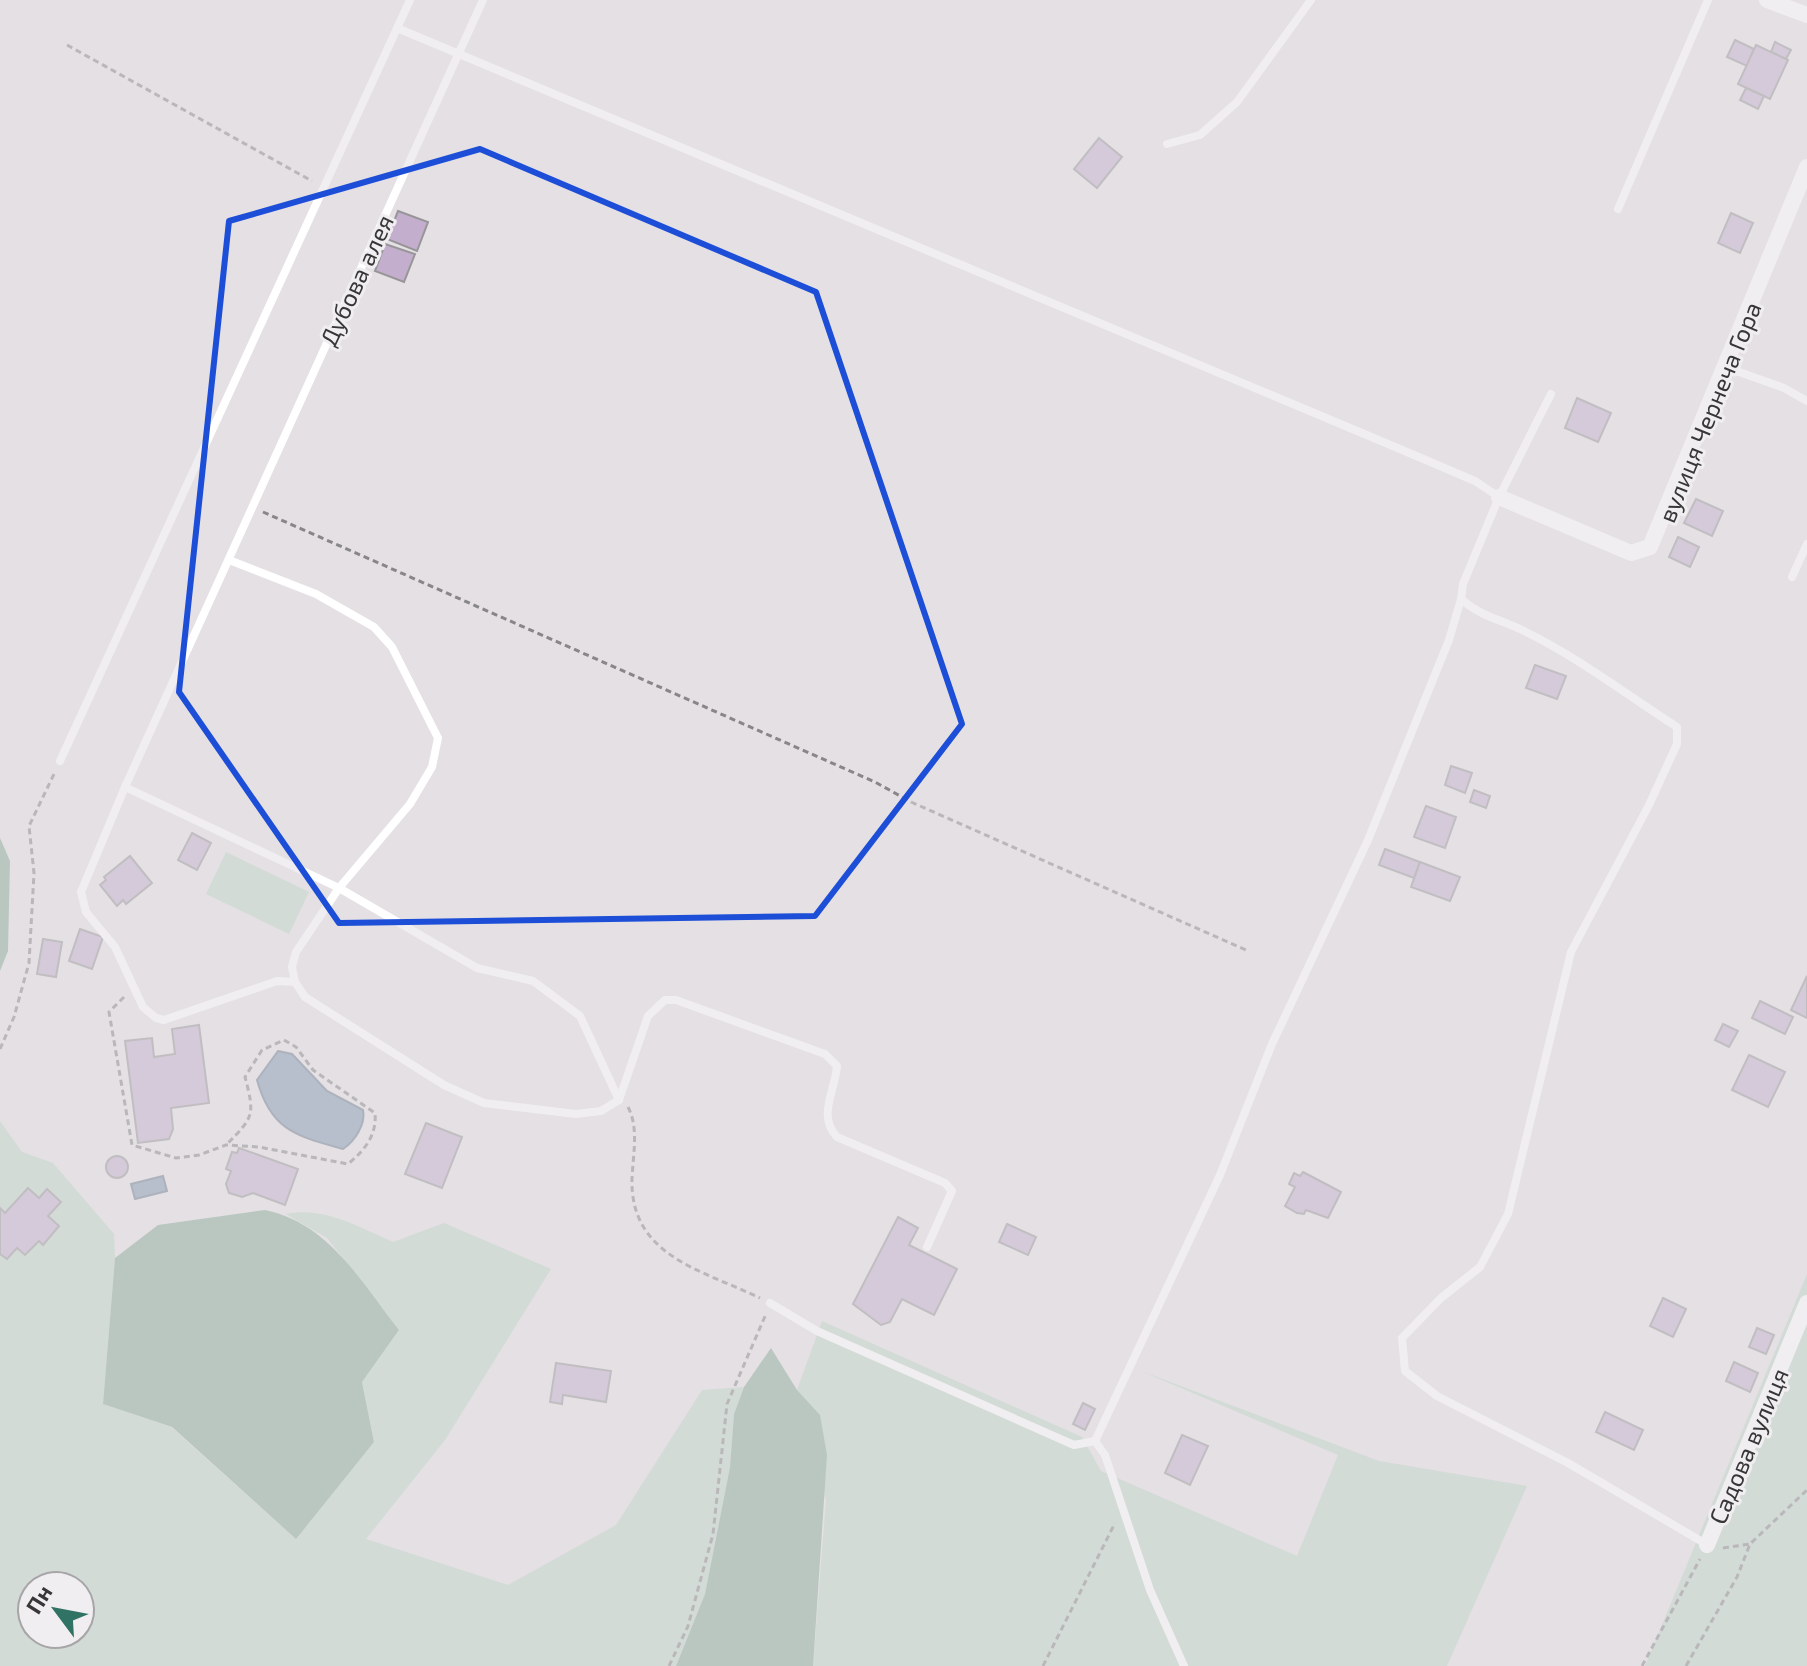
<svg xmlns="http://www.w3.org/2000/svg" width="1807" height="1666" viewBox="0 0 1807 1666" font-family="'Exo 2',sans-serif">
	<rect width="100%" height="100%" fill="#e4e0e4"/>
	<g fill="#bdd5c5" fill-rule="evenodd">
		<polygon points="226,852 309,892 289,934 206,894"/>
		<path d="M0,1121L22,1152L53,1163L114,1234L115,1258L103,1404L171,1427L295,1538L374,1442L362,1382L399,1330L327,1238L286,1214C323,1206 359,1227 393,1242L444,1223L551,1269L445,1440L366,1539L508,1585L616,1525L702,1390L744,1387L734,1414L730,1467L705,1594L676,1666H0ZM32,1586H80V1634H32Z"/>
		<polygon points="1807,1274 1807,1666 1645,1666"/>
		<polygon points="822,1321 1082,1437 1101,1471 1297,1556 1338,1455 1141,1371 1379,1461 1527,1486 1447,1666 813,1666 826,1500 797,1390"/>
	</g>
	<g fill="#88a994">
		<polygon points="0,838 10,861 8,951 0,971"/>
		<path d="M265,1210C329,1223 361,1282 399,1330L362,1382L374,1442L296,1539L172,1427L103,1404L115,1258L158,1225Z"/>
		<polygon points="771,1348 797,1390 820,1415 827,1455 813,1666 676,1666 705,1594 730,1467 734,1414 744,1387"/>
	</g>
	<g fill="#8098b2" stroke="#6a7b8d" stroke-width="2">
		<path d="M278,1051L292,1054L327,1091L363,1110C366,1124 355,1141 343,1149C297,1136 271,1131 257,1080Z"/>
		<polygon points="163,1176 167,1191 135,1199 131,1184"/>
	</g>
	<g fill="#c3afcd" stroke="#979598" stroke-width="2">
		<polygon points="1735,40 1754,49 1747,66 1727,57"/>
		<polygon points="1775,42 1791,50 1786,59 1771,52"/>
		<polygon points="1756,45 1788,60 1770,99 1738,84"/>
		<polygon points="1746,88 1764,96 1758,109 1740,100"/>
		<polygon points="1099,138 1122,157 1097,188 1074,169"/>
		<polygon points="398,211 428,222 417,251 387,239"/>
		<polygon points="1731,213 1753,223 1740,253 1718,243"/>
		<polygon points="385,244 415,254 404,282 375,271"/>
		<polygon points="1577,398 1611,413 1598,442 1565,428"/>
		<polygon points="1696,499 1723,511 1712,536 1684,523"/>
		<polygon points="1678,537 1699,547 1690,567 1669,557"/>
		<polygon points="1535,665 1566,676 1557,699 1526,688"/>
		<polygon points="1451,766 1472,773 1465,793 1445,785"/>
		<polygon points="1474,790 1490,796 1486,808 1470,802"/>
		<polygon points="1426,806 1456,817 1445,848 1414,837"/>
		<polygon points="192,833 211,843 197,870 178,860"/>
		<polygon points="1385,849 1420,862 1414,878 1379,865"/>
		<polygon points="130,856 152,883 126,904 123,900 117,906 100,885 106,880 104,877"/>
		<polygon points="1420,862 1460,877 1450,901 1411,887"/>
		<polygon points="80,929 103,937 92,969 69,961"/>
		<polygon points="43,939 62,942 56,977 37,974"/>
		<polygon points="1807,976 1807,1018 1791,1010"/>
		<polygon points="1760,1001 1793,1017 1785,1034 1752,1018"/>
		<polygon points="1723,1024 1738,1031 1729,1047 1715,1040"/>
		<polygon points="199,1025 209,1103 171,1108 173,1129 169,1139 138,1143 125,1041 152,1038 154,1057 175,1054 172,1029"/>
		<polygon points="1749,1055 1785,1072 1768,1107 1732,1090"/>
		<polygon points="426,1123 462,1137 442,1188 405,1174"/>
		<polygon points="239,1148 298,1169 285,1205 253,1193 242,1197 229,1193 226,1184 231,1171 226,1169 232,1152 237,1153"/>
		<circle cx="117" cy="1167" r="11"/>
		<polygon points="1303,1172 1341,1192 1328,1218 1306,1210 1304,1214 1297,1213 1285,1206 1295,1187 1289,1184 1294,1173 1300,1176"/>
		<polygon points="28,1188 39,1198 47,1189 61,1202 48,1216 59,1226 43,1245 39,1241 25,1255 17,1248 7,1259 0,1254 0,1208 5,1213"/>
		<polygon points="898,1217 918,1228 909,1245 957,1269 934,1315 902,1299 890,1322 881,1325 853,1304"/>
		<polygon points="1007,1224 1036,1237 1028,1255 999,1242"/>
		<polygon points="1663,1298 1686,1309 1673,1337 1650,1326"/>
		<polygon points="1757,1328 1774,1335 1766,1354 1749,1347"/>
		<polygon points="1734,1362 1758,1373 1750,1392 1726,1381"/>
		<polygon points="556,1363 611,1371 606,1402 563,1395 562,1404 550,1402"/>
		<polygon points="1083,1403 1095,1409 1085,1430 1073,1424"/>
		<polygon points="1605,1412 1643,1430 1634,1450 1596,1432"/>
		<polygon points="1182,1435 1208,1446 1190,1485 1165,1473"/>
	</g>
	<g fill="none" stroke-linecap="round" stroke-linejoin="round">
		<g stroke="#888688" stroke-width="3" stroke-dasharray="6 4" stroke-linecap="butt">
			<polyline points="67,45 312,181"/>
			<polyline points="263,512 875,782 911,802 1246,950"/>
			<path d="M124,997L109,1012L132,1145L176,1158L199,1155L226,1145L259,1147L348,1164C365,1150 377,1135 375,1113L313,1070L296,1047L284,1040L262,1050L245,1077C255,1115 254,1117 226,1145"/>
			<polyline points="0,1049 14,1017 29,963 34,873 29,826 55,772"/>
			<path d="M628,1107C639,1128 633,1154 632,1179C630,1256 702,1270 760,1298"/>
			<polyline points="1723,1548 1750,1544"/>
			<polyline points="669,1666 688,1626 713,1534 727,1404 766,1314"/>
			<polyline points="1043,1666 1115,1523"/>
			<polyline points="1642,1666 1700,1559"/>
			<polyline points="1686,1666 1737,1577 1750,1544 1807,1490"/>
		</g>
		<g stroke="#fff" stroke-width="8">
			<polyline points="397,28 1400,449 1475,481 1499,497"/>
			<polyline points="1167,144 1200,135 1237,102 1311,0"/>
			<polyline points="1618,209 1708,0"/>
			<polyline points="1725,367 1784,388 1807,401"/>
			<path d="M1551,394L1499,497L1463,584L1461,599C1481,617 1503,620 1526,632C1579,658 1627,695 1677,727V744L1649,805L1571,952L1508,1214L1480,1267L1441,1298L1402,1338L1405,1371L1437,1396L1568,1463L1706,1544"/>
			<path d="M229,560L316,594L374,627L392,647L438,738L432,767L410,804L339,888L296,952L292,967L295,982L305,997L444,1085L484,1103L576,1114L601,1111L619,1100L648,1016L665,1000H676L825,1054L837,1066C835,1091 817,1116 837,1137L945,1183L952,1191L927,1247"/>
			<polyline points="1792,577 1807,544"/>
			<polyline points="60,761 410,0"/>
			<polyline points="125,787 339,888 477,968 533,981 580,1016 619,1100"/>
			<polyline points="295,982 277,981 164,1020 156,1018 143,1007 115,947 86,912 81,892 125,787 483,0"/>
			<polyline points="770,1303 817,1331 1074,1445 1095,1441 1220,1175 1272,1044 1368,840 1449,640 1461,599"/>
			<polyline points="1095,1441 1105,1455 1150,1590 1184,1666"/>
		</g>
		<g stroke="#fff" stroke-width="16">
			<polyline points="1767,0 1807,15"/>
			<polyline points="1499,497 1631,553 1650,547 1807,167"/>
			<polyline points="1707,1545 1807,1303"/>
		</g>
	</g>
	<path d="M0 0H1807V1666H0ZM480,149L816,292L962,724L815,916L339,923L179,692L229,221Z" fill="#e4e0e4" fill-opacity=".55" fill-rule="evenodd"/>
	<path fill="none" stroke="#1d4ed8" stroke-width="6" stroke-linejoin="round" d="M480,149L816,292L962,724L815,916L339,923L179,692L229,221Z"/>
	<g text-anchor="middle" dominant-baseline="central" stroke-width="6" stroke-linejoin="round" paint-order="stroke">
		<g font-size="24" fill="#383738" stroke="#f1eef1">
			<text transform="translate(356 280) rotate(-65)">Дубова алея</text>
			<text transform="translate(1709 412) rotate(-68)">вулиця Чернеча Гора</text>
			<text transform="translate(1748 1446) rotate(-67)">Садова вулиця</text>
		</g>
	</g>
	<g transform="translate(56 1610) rotate(302)"><circle r="38" fill="#f1eef1" stroke="#a7a5a7" stroke-width="2"/>
	<path d="M0-6L14 30L0 20L-14 30Z" fill="#307264"/>
	<text y="-12" font-size="22" font-weight="bold" text-anchor="middle" fill="#383738">Пн</text>
	</g>
</svg>
